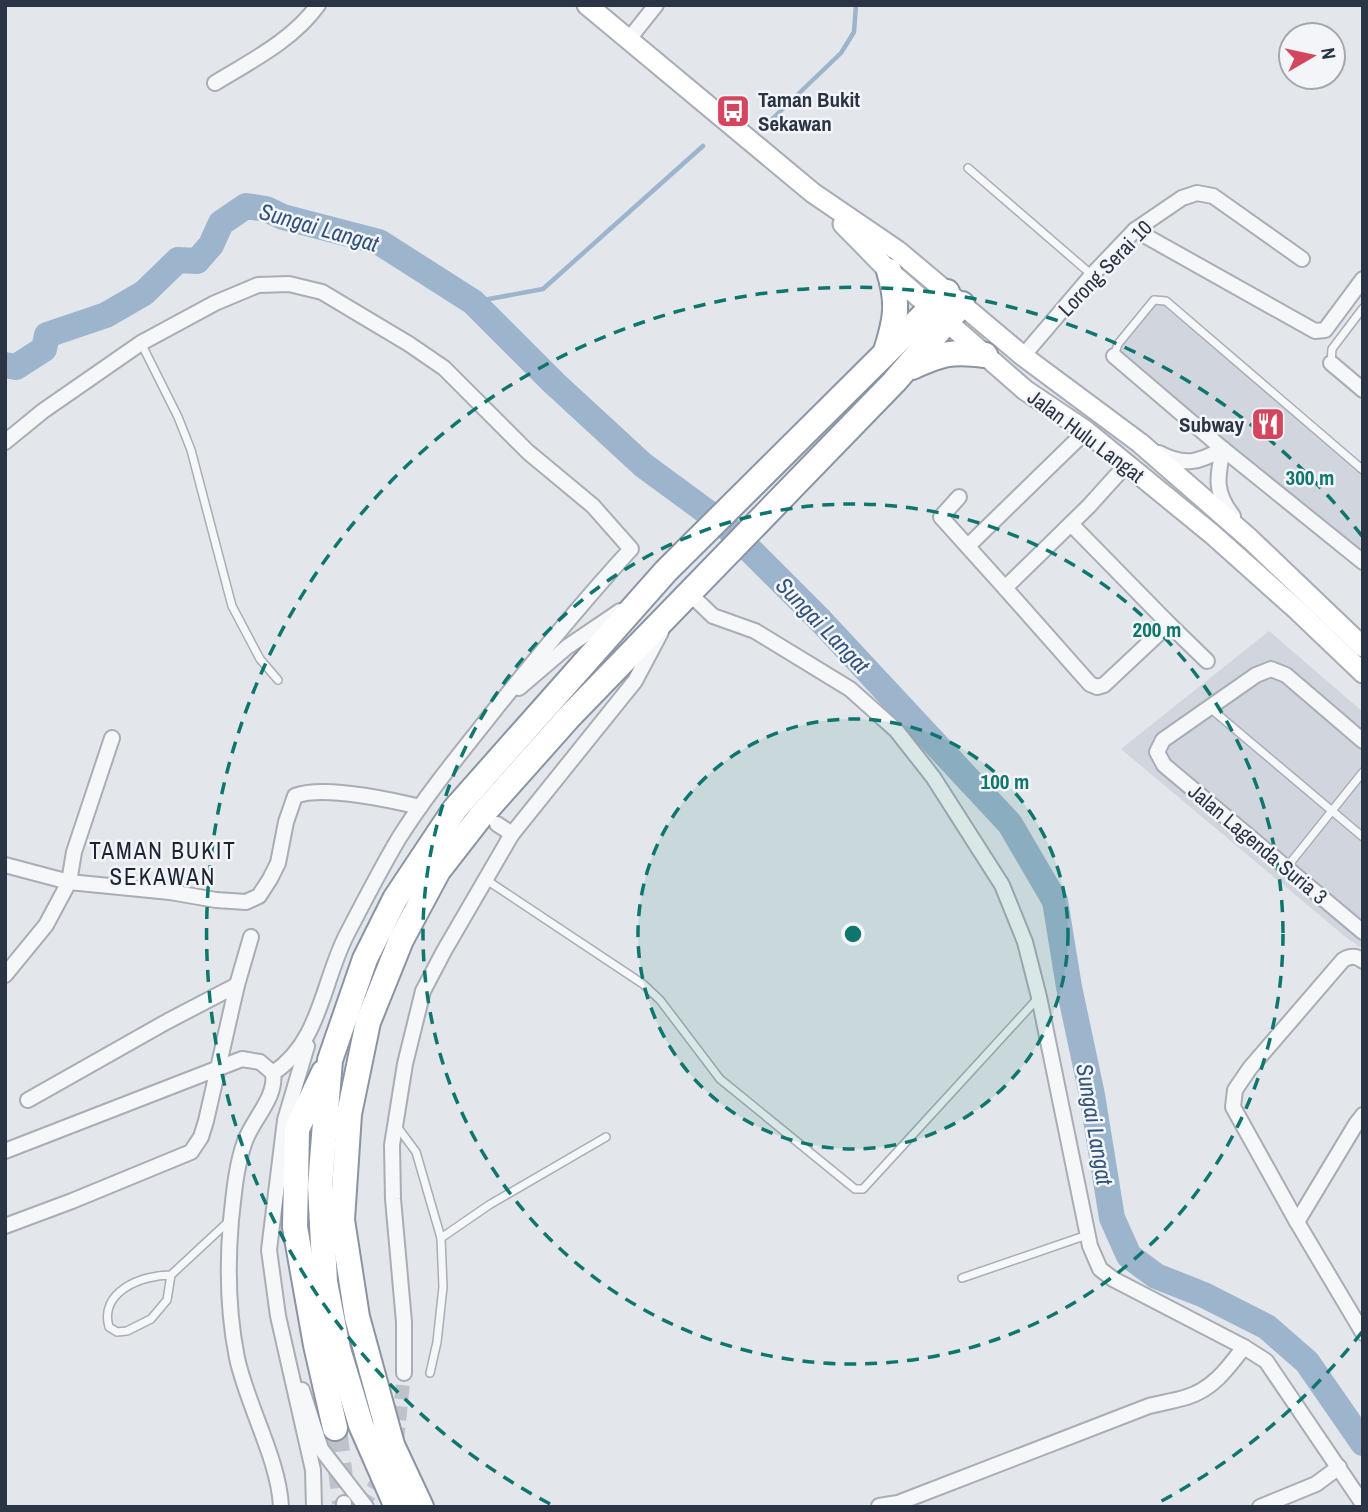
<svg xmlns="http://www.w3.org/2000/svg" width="1368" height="1512" viewBox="0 0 1368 1512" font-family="'Archivo Narrow',sans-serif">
	<rect width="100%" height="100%" fill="#e3e6eb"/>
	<g fill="#d1d6de">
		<polygon points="1156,303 1166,304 1363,475 1363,555 1118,354 1123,344"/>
		<polygon points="1269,631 1363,712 1363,949 1348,939 1121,749"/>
	</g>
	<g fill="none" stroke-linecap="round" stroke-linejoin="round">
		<g stroke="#9db5cc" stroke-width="4.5">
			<polyline points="767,124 841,53 854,32 856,5"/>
			<polyline points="473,302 543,289 703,146"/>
		</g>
		<polyline stroke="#9db5cc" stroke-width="26" points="5,365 16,367 44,349 47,335 106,315 144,293 178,260 197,261 211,245 221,223 246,206 266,209 283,217 379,242 473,302 554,383 643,465 726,526 821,621 1010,824 1055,901 1069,987 1092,1095 1112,1218 1129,1256 1156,1276 1204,1295 1267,1327 1307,1362 1363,1443"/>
		<g stroke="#bec2ca" stroke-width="14" stroke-dasharray="14 7" stroke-linecap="butt">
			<polyline points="397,1441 404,1373"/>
			<polyline points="362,1507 383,1472"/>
		</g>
		<polyline stroke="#bec2ca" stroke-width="24" stroke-dasharray="24 12" stroke-linecap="butt" points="335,1428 344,1503"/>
		<g stroke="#a8adb6" stroke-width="10">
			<g id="lane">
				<polyline points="968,168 1092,275"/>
				<polyline points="141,343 178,417 191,450 232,606 260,659 278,680"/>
				<polyline points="1114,356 1118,344 1154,300 1166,301 1363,470"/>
				<polyline points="1331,363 1332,349 1363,308"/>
				<polyline points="1210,708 1363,837"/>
				<polyline points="1287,867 1363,772"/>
				<polyline points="485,879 643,984 660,1000 720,1079 855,1189 863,1189 1039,997"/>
				<polyline points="396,1125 416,1152 441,1238 443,1287 437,1342 430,1373"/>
				<polyline points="441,1238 489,1205 606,1137"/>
				<path d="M171,1275C141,1275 99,1292 109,1327L117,1332L127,1331L151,1319L167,1300L171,1275L228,1222"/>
				<polyline points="962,1278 1087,1235"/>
			</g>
		</g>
		<g stroke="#a8adb6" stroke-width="18">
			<g id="street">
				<polyline points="629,39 656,5"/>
				<path d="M215,83C251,61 293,40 318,5"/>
				<polyline points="1135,230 1315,331 1325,330 1363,279"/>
				<polyline points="1023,356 1092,275 1135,230 1182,198 1197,193 1213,196 1302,259"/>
				<polyline points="1114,356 1223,449 1363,562"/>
				<polyline points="1331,363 1363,390"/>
				<path d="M5,442L43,411L141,343L215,303L258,285L289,284L322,292L409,344L444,368L528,452L593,506L631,549C584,600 541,653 497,707C464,749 428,792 399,838C380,870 363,903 346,936C322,984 320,1042 273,1073"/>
				<path d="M1223,449C1217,477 1214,492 1233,516"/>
				<path d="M1159,453C1185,467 1199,462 1223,449"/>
				<polyline points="959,497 941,517 1005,588"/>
				<polyline points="1071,524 1169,624 1104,685 1097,687 1090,684 1005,588 1089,506 1126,465"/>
				<polyline points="968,546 1086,431"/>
				<polyline points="689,593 713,616 755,631 850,689 896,730 933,777 1002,885 1025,942 1039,997 1090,1246 1100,1269 1113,1279 1244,1347 1266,1361 1363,1504"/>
				<polyline points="1169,624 1207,661"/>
				<polyline points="519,688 567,647 620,611"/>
				<polyline points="1363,741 1286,675 1271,669 1256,675 1163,740 1157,752 1164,765 1363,932"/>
				<polyline points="497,824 512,834"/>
				<path d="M5,865L69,882L170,892L216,900L246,902L259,896L270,879L278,863L286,822L295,796C323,785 391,800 420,807"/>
				<path d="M1363,961C1356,955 1350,956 1343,960L1250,1068L1235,1090L1233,1107L1297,1222L1363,1333"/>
				<polyline points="5,975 46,925 69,882 74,852 112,738"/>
				<polyline points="307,1046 285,1120 269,1250 278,1316 313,1470 314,1507"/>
				<polyline points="28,1100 168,1021 237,985"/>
				<path d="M5,1151L242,1059L260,1062L273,1073C277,1097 253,1119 245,1141C236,1166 234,1193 231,1220C227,1266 228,1313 237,1358C247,1405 279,1460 281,1507"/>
				<polyline points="1297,1222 1356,1124 1363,1115"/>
				<polyline points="5,1226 72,1201 191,1152 201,1137 206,1121 237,985 251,937"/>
				<polyline points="404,1373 404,1322 393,1199 392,1145 405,1064 423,991 444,951 512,834 635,681 661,632"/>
				<polyline points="302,1390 321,1449 366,1507"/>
				<path d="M879,1506L898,1503L1149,1406C1161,1403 1174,1401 1187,1397C1213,1389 1228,1368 1244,1347"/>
				<polyline points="344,1507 344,1503"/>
				<polyline points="1260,1507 1316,1484 1339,1467"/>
			</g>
		</g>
		<g stroke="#a8adb6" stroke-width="23">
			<g id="secondary">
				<polyline points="587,5 813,193 898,251 1023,356 1140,443 1250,539 1363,647"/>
				<polyline points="843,224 889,271 1025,390 1086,431 1212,534 1296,609 1363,673"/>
			</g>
		</g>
		<g stroke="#8a94a3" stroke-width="28">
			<g id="highway">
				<path d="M886,351C896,320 899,303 889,271"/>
				<path d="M912,367C943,353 952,351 985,355"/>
				<polyline points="324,1072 297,1129 295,1227 316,1345 335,1428"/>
				<polyline points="397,1507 361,1425 338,1349 325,1282 320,1186 330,1060 365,959 395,899 455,809 666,571 947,292"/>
				<polyline points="421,1507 392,1445 357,1317 342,1220 349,1114 368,1022 401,940 438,871 480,817 569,717 894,382 962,304"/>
			</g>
		</g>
		<use href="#lane" stroke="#f6f7f9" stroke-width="7"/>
		<use href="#street" stroke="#f6f7f9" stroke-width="14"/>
		<use href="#secondary" stroke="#fff" stroke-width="19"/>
		<use href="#highway" stroke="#fff" stroke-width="24"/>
	</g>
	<circle cx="853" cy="934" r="215" fill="#0f766e" fill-opacity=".12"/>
	<g fill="none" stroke="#0f766e" stroke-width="3.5" stroke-dasharray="12 9">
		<circle cx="853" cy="934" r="215"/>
		<circle cx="853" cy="934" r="430"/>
		<path d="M1362 1332A646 646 0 0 1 1156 1504M550 1504A646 646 0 1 1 1362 536"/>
	</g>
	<defs>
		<g id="bus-square" transform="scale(1.75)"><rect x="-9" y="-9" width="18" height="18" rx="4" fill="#d3465d" stroke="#f3f5f9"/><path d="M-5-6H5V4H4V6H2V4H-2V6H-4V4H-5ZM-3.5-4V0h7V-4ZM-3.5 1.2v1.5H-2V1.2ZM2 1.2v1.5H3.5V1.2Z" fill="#fff"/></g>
		<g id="restaurant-square" transform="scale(1.75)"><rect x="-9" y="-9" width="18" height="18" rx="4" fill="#d3465d" stroke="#f3f5f9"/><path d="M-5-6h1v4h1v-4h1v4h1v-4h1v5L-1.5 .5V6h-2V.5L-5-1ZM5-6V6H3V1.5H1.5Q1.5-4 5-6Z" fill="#fff"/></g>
	</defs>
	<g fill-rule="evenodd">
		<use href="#bus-square" x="733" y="111"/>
		<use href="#restaurant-square" x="1268" y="424"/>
	</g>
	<g text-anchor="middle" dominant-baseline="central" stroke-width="5" stroke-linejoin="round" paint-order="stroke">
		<g font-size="21" font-weight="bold" fill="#2a3444" stroke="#f3f5f9" text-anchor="start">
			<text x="758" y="99">Taman Bukit<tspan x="758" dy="24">Sekawan</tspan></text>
			<text x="1244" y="424" text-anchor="end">Subway</text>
		</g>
		<g font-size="21" fill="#2a3444" stroke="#f3f5f9">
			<text transform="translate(1105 268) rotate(-46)">Lorong Serai 10</text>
			<text transform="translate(1086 436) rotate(37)">Jalan Hulu Langat</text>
			<text transform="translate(1258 844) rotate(40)">Jalan Lagenda Suria 3</text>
		</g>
		<g font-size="23" font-style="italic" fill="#32537a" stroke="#f3f5f9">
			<text transform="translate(319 227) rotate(16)">Sungai Langat</text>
			<text transform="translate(823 625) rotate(46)">Sungai Langat</text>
			<text transform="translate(1095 1124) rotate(80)">Sungai Langat</text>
		</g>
		<g font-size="23" letter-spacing="2" fill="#1c2535" stroke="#f3f5f9">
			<text x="163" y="850">TAMAN BUKIT<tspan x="163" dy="26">SEKAWAN</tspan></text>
		</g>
	</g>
	<circle cx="853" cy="934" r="10" fill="#0f766e" stroke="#f3f5f9" stroke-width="3.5"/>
	<g font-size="21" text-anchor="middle" font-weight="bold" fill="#0f766e" stroke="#f3f5f9" stroke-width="5" stroke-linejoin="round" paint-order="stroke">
		<text x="1310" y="485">300 m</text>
		<text x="1157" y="637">200 m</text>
		<text x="1005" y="789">100 m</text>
	</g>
	<rect width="1368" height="1512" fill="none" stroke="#2a3444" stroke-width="14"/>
	<g transform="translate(1312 56) rotate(81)"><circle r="33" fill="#f3f5f9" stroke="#a3a8b1" stroke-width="2"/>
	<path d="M0-5L12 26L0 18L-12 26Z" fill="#d3465d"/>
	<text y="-10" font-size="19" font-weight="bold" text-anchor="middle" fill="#2a3444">N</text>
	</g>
</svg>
